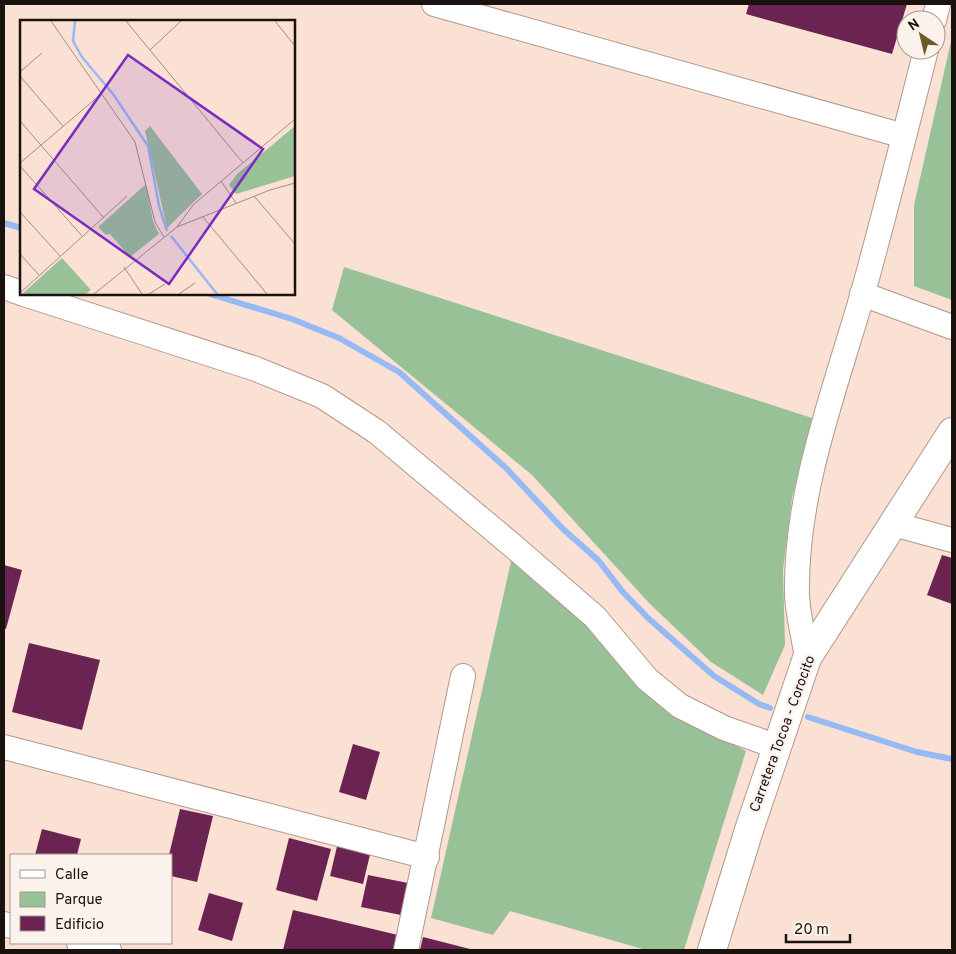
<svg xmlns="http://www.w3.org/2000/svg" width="956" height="954" viewBox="0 0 956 954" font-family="Overpass,sans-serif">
	<rect width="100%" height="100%" fill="#fae1d4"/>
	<g fill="#98c198">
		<polygon points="952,37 952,300 914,286 914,205"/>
		<polygon points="344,267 812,418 792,498 783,570 785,645 763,695 711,662 650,604 532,475 332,310"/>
		<polygon points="512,557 591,625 673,710 746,751 684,950 646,950 510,911 493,935 431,918"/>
	</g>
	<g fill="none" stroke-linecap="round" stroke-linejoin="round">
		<g stroke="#97baf4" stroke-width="6">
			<polyline points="4,223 21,228"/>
			<polyline points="210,294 292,319 339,338 399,372 506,468 563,529 599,561 622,591 648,618 714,676 759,704 770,708"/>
			<polyline points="808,717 917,752 952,759"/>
		</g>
	</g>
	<g fill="#6b2452">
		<polygon points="749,4 907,4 892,54 746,14"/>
		<polygon points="942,555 952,558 952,604 927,595"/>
		<polygon points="4,565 22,570 6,629 4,628"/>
		<polygon points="29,643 100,660 82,730 12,712"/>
		<polygon points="353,744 380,752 366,800 339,792"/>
		<polygon points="180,809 213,816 197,882 171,876 171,855 169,855"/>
		<polygon points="42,829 81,839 77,855 35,855"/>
		<polygon points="289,838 331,849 317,901 276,890"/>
		<polygon points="339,838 372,846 363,884 330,876"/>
		<polygon points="368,875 408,883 401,915 361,907"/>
		<polygon points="209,893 243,903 232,941 198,930"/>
		<polygon points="293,910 398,935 394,950 283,950"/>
		<polygon points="423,937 474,950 420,950"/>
	</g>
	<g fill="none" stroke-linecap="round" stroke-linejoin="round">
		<g stroke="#b0998c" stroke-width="26">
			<g id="minor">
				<polyline points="434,4 904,136"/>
				<polyline points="934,20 938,4"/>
				<polyline points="4,287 21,293"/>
				<polyline points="24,294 256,369 322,396 377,432 513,546 595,617 647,679 680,706 724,728 778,747"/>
				<polyline points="862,294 952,327"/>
				<polyline points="893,524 952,540"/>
				<path d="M807,658C804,638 798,616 797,595C795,493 834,393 862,296C885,214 905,132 926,50"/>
				<polyline points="4,747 427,857"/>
				<polyline points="4,924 11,926"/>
				<polyline points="79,943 109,950"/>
				<polyline points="406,950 463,676"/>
			</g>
		</g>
		<g stroke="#b0998c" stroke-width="30">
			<polyline id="major" points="712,950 748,833 807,658 952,432"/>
		</g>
		<use href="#minor" stroke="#fff" stroke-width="24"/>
		<use href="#major" stroke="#fff" stroke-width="28"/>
	</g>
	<g text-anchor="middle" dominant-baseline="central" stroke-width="5" stroke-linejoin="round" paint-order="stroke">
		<g font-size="14" fill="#1a120e" stroke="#fcf2ec">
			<text transform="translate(783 734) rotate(-70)">Carretera Tocoa - Corocito</text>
		</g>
	</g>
	<g transform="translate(20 20)">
		<rect width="275" height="275" fill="#fae1d4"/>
		<path d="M130,106L182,174L147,208L125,111ZM275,106V156L216,174L209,165L217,154ZM126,164L133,201L139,214L110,237L90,214L86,215L78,207ZM42,238L71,270L66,274H2Z" fill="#98c198"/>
		<path fill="none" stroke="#97baf4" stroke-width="2.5" d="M55,1L53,21L62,37L93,74L128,126L139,186L147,211M151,216L197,274"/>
		<path fill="none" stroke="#a08e85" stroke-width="1" d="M31,1L115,122L135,202L144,217M106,1L223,143M255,1L275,26M130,30L161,1M0,52L22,33M0,56L43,106M0,101L84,198M0,143L80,75M0,146L63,217M201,161L216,183M234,176L275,224M0,192L40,236M183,197L247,274M157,207L173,185L275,99M0,234L19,255M104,247L122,274M0,273L107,176M74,274L157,207L250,170L275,163M129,274L145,264M159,274L175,263"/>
		<path fill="#7b2cbf" fill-opacity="0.15" stroke="#7b2cbf" stroke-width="2.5" d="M108,35L243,129L149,264L14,169Z"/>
		<rect width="275" height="275" fill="none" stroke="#1a120e" stroke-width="2.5"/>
	</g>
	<rect width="956" height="954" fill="none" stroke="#1a120e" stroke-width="10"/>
	<rect x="10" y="854" width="162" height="90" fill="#fcf2ec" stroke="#a29893"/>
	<rect x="20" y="870" width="25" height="8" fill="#ffffff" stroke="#a29893"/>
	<text x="55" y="879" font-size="15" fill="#1a120e">Calle</text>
	<rect x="20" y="892" width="25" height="15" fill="#98c198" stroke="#a29893"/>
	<text x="55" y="904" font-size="15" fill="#1a120e">Parque</text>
	<rect x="20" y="916" width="25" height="15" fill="#6b2452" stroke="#a29893"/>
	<text x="55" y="929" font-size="15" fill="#1a120e">Edificio</text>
	<g transform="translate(921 35) rotate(325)"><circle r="24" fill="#fcf2ec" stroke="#a29893"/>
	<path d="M0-4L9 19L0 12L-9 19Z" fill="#6c5a28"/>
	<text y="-8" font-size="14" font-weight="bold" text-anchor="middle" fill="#1a120e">N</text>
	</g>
	<path d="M786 934v8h64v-8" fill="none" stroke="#1a120e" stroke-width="2.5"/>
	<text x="794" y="934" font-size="15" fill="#1a120e" stroke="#fcf2ec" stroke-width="4" paint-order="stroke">20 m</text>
</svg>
